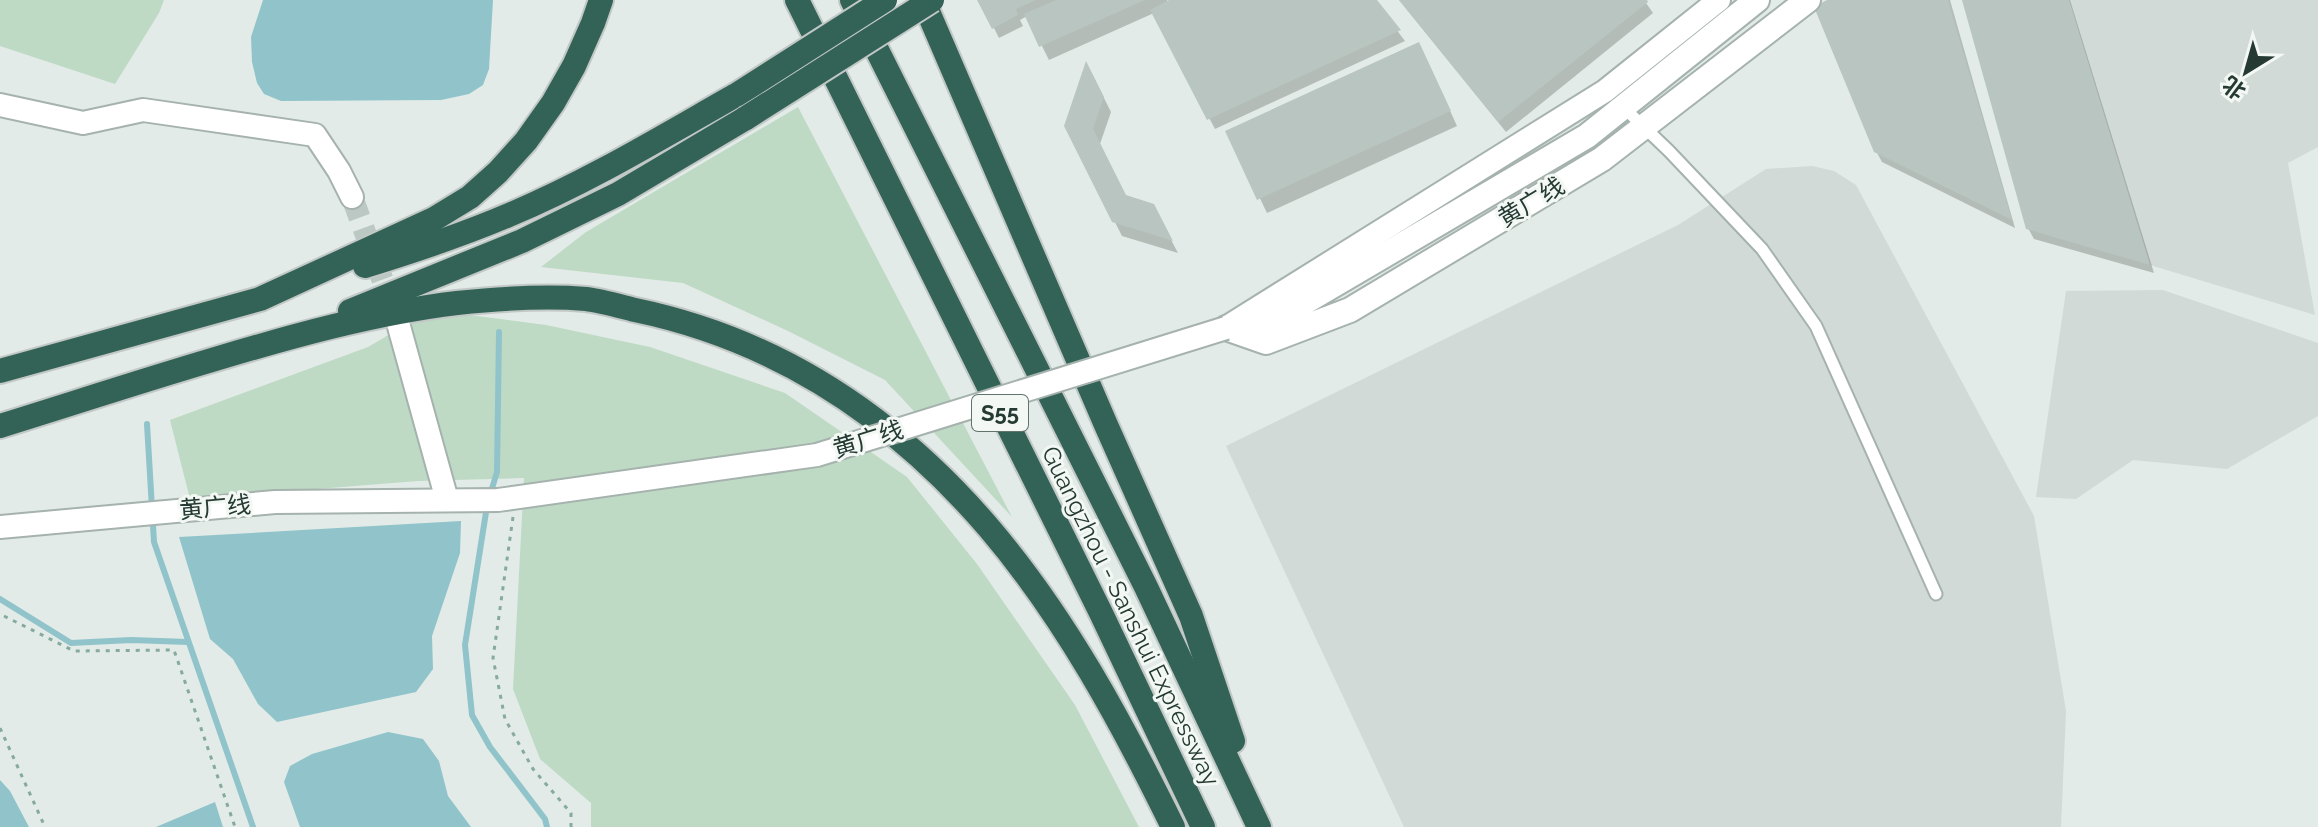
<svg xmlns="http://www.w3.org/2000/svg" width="2318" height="827" viewBox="0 0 2318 827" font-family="Raleway,'Noto Sans SC',sans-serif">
	<rect width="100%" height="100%" fill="#e2ebe7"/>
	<g fill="#d1dad6">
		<polygon points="2069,0 2318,0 2318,147 2288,163 2315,315 2150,265"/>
		<polygon points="1812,166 1834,171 1856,185 2034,516 2066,711 2061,827 1404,827 1226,446 1678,225 1766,169"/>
		<polygon points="2163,290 2318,343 2318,416 2227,469 2133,460 2076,499 2036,497 2066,291"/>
	</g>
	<g fill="#bedac4">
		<polygon points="0,0 164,0 159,13 115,84 0,46"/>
		<polygon points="798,107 1012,517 885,380 788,331 683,283 541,267 586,232"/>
		<polygon points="454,313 546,325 650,347 785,393 907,477 977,564 1075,705 1139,827 591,827 591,803 540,759 513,689 524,478 418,481 190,499 170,420 368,347 414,320"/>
	</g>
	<g fill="#90c4ca">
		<polygon points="263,0 493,0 489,69 483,85 469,94 441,100 281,101 264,94 257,83 252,62 251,37"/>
		<polygon points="461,521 460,553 432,636 433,669 416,692 277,722 258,704 233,659 210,639 179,537"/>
		<polygon points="388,732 423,739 439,761 448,796 471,827 300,827 284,782 290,766 312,754"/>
		<polygon points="0,780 10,791 29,827 0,827"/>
		<polygon points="215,802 223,827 156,827"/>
	</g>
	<g fill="#0003">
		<polygon points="980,0 1167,0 1168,3 1174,0 1374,0 1405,41 1215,129 1154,13 1049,60 1027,16 1020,20 1023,26 999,38"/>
		<polygon points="1399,0 1644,0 1653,13 1506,132"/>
		<polygon points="1831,0 1950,0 2015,228 1882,162 1876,151"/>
		<polygon points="1964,0 2070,0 2154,273 2034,239 2028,228"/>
		<polygon points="1426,58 1457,126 1267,213 1228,132"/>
		<polygon points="1094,78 1111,112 1100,144 1126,197 1159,217 1178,253 1122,236 1066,126"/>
	</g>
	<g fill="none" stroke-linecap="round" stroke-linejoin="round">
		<g stroke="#90c4ca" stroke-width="6">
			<polyline points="147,424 154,542 253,827"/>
			<polyline points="490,495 497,472 499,332"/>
			<polyline points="487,506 465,645 472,715 490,747 545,819 547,827"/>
			<polyline points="0,599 71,643 131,640 188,642"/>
		</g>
	</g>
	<g fill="#b8c5c0">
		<polygon points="977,0 1036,0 1016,9 1018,15 992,29"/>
		<polygon points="1056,0 1145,0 1039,47 1024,14"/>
		<polygon points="1169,0 1377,0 1401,30 1207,120 1150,10"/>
		<polygon points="1399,0 1647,0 1648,2 1498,122"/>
		<polygon points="1827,0 1948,0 2012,220 1874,152 1814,7"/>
		<polygon points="1962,0 2069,0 2150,265 2026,229"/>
		<polygon points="1419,42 1451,111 1257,200 1225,131"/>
		<polygon points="1086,61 1104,97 1093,129 1126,195 1154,204 1173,241 1112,222 1064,126"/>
	</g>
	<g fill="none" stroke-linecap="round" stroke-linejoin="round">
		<polyline stroke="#bcc8c3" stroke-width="22" stroke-dasharray="22 11" stroke-linecap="butt" points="352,197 394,311"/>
		<g stroke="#a5b2ad" stroke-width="15">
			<polyline id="service" points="1622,106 1669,151 1762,249 1816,326 1936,594"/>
		</g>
		<g stroke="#a5b2ad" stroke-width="26">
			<g id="minor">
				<polyline points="0,105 83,123 143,110 315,135 339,171 352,197"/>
				<polyline points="398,323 447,500"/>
				<polyline points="1227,327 1605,91 1719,0"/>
				<polyline points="0,527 275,502 498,500 817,455"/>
			</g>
		</g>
		<g stroke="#a5b2ad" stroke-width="28">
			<polyline id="tertiary" points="1757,0 1587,136 1276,319 1226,328 1266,342 1350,310 1602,159 1808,0"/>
		</g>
		<g stroke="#c2c8c6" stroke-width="28">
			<g id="motorway">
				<polyline points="797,0 1100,611 1203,827"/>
				<polyline points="852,0 1146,587 1259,827"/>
				<polyline points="923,0 1106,425 1191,616 1233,741"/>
				<path d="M365,266C414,251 462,235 509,215C588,182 662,137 736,95"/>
				<polyline points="350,311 522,241 618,194 746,118"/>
				<polyline points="0,371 260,299 434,219 470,197 498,172 526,141 553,103 574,66 593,23 601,0"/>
				<path d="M0,426C71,404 141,381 212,360C292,336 374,313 457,303C495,299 548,296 586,299C602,301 619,306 635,310C779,340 894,417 989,528C1065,617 1122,723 1173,827"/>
			</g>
		</g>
		<g stroke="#86ab9e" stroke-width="3" stroke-dasharray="4 6" stroke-linecap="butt">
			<polyline points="513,517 493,658 505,719 533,769 571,813 571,827"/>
			<polyline points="4,616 74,651 174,650 235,827"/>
			<polyline points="0,728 45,827"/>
		</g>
		<use href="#service" stroke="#fff" stroke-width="11"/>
		<use href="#minor" stroke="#fff" stroke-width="22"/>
		<use href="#tertiary" stroke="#fff" stroke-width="24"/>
		<use href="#motorway" stroke="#336357" stroke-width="24"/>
		<g stroke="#a5b2ad" stroke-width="26" stroke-linecap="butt">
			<polyline id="minor-bridge" points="817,455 1226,328"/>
		</g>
		<g stroke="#c2c8c6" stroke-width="28" stroke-linecap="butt">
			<g id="motorway-bridge">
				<polyline points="736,95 885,0"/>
				<polyline points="746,118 932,0"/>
			</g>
		</g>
		<use href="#minor-bridge" stroke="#fff" stroke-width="22"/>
		<use href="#motorway-bridge" stroke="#336357" stroke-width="24"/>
	</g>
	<g text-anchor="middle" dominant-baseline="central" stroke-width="6" stroke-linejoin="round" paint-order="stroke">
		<rect fill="#f3f8f5" stroke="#62736d" stroke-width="2" x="972" y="395" width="56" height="36" rx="6"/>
		<g font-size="22" font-weight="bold" fill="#243a33">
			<text x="1000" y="413">S55</text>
		</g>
		<g font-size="24" fill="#243a33" stroke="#f3f8f5">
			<text transform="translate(1531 202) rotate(-31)">黄广线</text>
			<text transform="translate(868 439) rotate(-17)">黄广线</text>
			<text transform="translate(215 507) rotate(-5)">黄广线</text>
			<text transform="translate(1131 616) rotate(64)">Guangzhou - Sanshui Expressway</text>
		</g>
	</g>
	<g transform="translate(2246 72) rotate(217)" stroke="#f3f8f5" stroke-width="6" paint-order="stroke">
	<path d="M0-6L14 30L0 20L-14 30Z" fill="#243a33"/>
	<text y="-12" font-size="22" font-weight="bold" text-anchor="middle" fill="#243a33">北</text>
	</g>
</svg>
